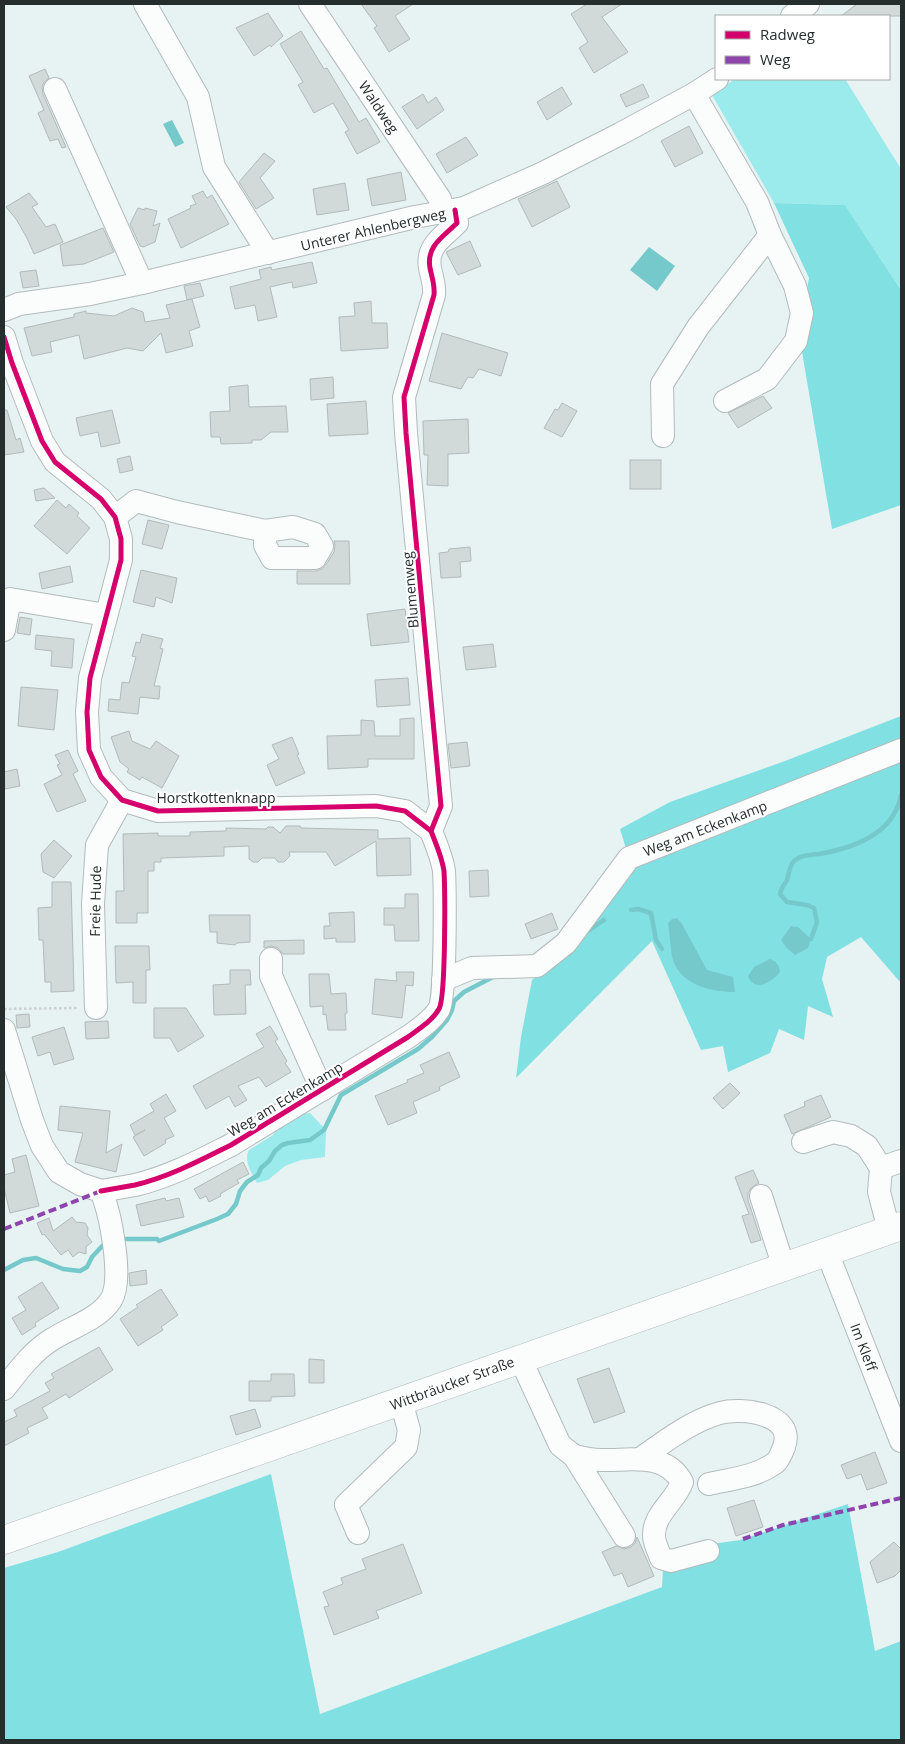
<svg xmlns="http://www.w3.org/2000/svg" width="905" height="1744" viewBox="0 0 905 1744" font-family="'Open Sans',sans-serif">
	<rect width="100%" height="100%" fill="#e7f2f2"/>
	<g fill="#9bebec">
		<polygon points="735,79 845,79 901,169 901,290 845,205 774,203 712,95"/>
		<path d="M310,1113L326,1130L325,1157L301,1160L285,1166L268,1180L257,1183C252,1174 243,1160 249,1150L273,1135L279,1125L295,1115Z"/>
	</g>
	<g fill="#81e0e2">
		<polygon points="774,203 845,205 901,290 901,505 832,529 799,334 809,278"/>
		<polygon points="901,716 901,983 861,937 827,957 822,979 833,1017 808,1006 804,1040 779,1029 770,1053 728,1072 723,1046 701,1050 652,941 516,1078 521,1037 532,980 574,943 629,858 620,829 670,802 785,761"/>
		<polygon points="271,1474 320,1714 662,1587 664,1551 740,1540 848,1504 875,1651 901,1641 901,1740 4,1740 4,1568 58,1552"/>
	</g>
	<g fill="#76c9ca">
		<polygon points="172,120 184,143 175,147 163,124"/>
		<polygon points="649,247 675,266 657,291 630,270"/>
		<path d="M677,918L682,924L707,970L733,977L735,992C713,992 684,986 674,963C670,953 670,934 668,923L672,919Z"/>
		<polygon points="791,926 798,927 811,939 808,948 795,955 787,948 781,940"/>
		<path d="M770,959C777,962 779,965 780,972C772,982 754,993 748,976L754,967Z"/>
	</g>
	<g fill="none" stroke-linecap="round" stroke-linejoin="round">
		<g stroke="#76c9ca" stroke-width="4.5">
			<polyline points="631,910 638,909 651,913 656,940 662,949"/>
			<polyline points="585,933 604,920"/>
			<path d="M811,939L817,922L814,908L807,905L787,902L780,894C781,887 784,886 787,880C789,874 789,868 793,862C800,855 810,855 819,854C854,848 894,834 901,795"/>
			<polyline points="120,1239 157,1239 159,1241 217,1219 228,1214 236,1204 240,1191 247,1182 258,1175 261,1168 269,1161 275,1151 282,1145 288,1143 310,1140 324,1130 341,1095 418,1049 432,1037 447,1020 452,1010 454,1001 464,992 493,977"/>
			<polyline points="4,1270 23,1260 36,1258 63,1269 80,1271 87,1267 92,1257 106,1242"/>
		</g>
	</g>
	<g fill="#d1d9d9" stroke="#b2baba">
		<polygon points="361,4 413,4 395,16 410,39 389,52 374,28 377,26"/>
		<polygon points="587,4 622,4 602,17 628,52 594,73 579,48 588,42 571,14"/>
		<polygon points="857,4 901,4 901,16 841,16"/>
		<polygon points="268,13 283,36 271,47 270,45 254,56 236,28"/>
		<polygon points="301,31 324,69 327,68 359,122 366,118 380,142 357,154 345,132 349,130 333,103 314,113 298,85 303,82 280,44"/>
		<polygon points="45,69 49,78 44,82 42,87 43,94 66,147 62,148 58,139 50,141 38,113 44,110 29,76"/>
		<polygon points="643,84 649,97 626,107 620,95"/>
		<polygon points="562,87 572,104 547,120 537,102"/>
		<polygon points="423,94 428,103 436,97 444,110 417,129 402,107"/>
		<polygon points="689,126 703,153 675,167 661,141"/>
		<polygon points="466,137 478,155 447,173 436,154"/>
		<polygon points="264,153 275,161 260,178 274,198 256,209 239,182"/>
		<polygon points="401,172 406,200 372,206 367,179"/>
		<polygon points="557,181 570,207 532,227 518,199"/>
		<polygon points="345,183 349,210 317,215 313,189"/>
		<polygon points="203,191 207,198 212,195 229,224 181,248 168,219 191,208 190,206 196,204 192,196"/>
		<polygon points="29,193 38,204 32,207 46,227 55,224 63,242 34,254 27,238 16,219 6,207"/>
		<polygon points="138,208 145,210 145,208 157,211 153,226 160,223 155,242 143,247 140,246 130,224"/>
		<polygon points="103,228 114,252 84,264 63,266 60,245"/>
		<polygon points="470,241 481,266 458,275 446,252"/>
		<polygon points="312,262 317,283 293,288 292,282 270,287 277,317 258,321 255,305 235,309 230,287 261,279 259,270 271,267 272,270"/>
		<polygon points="36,270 39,286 23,288 20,272"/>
		<polygon points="200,283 204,296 187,300 184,286"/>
		<polygon points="192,299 200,327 189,331 193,346 166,353 161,333 143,351 127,348 84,359 79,335 50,342 52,352 32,356 24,328 74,317 74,314 86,311 86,313 114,316 132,308 143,312 145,322 170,318 166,305"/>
		<polygon points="371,301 372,323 387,323 388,348 341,351 339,317 355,316 354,303"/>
		<polygon points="442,333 508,353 501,376 479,369 473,378 468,377 461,389 429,381"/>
		<polygon points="333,377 334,398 311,400 310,379"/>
		<polygon points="248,385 249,407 286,406 288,432 271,432 261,440 252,440 252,443 221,444 220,437 211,437 210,412 230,411 229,387"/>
		<polygon points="763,396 772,408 738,428 728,413"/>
		<polygon points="366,401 368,434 329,436 327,404"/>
		<polygon points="562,403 577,411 562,437 544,428 555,409 558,410"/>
		<polygon points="4,410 7,410 16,440 20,438 24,452 4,455"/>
		<polygon points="112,410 120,443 101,447 98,432 80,436 76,418"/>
		<polygon points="468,419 469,453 448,454 448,486 427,485 428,455 424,455 423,421"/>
		<polygon points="130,456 133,470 120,473 117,459"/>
		<rect x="630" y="460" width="31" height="29"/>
		<polygon points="44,488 55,498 36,501 34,490"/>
		<polygon points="57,500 66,508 69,504 79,513 77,516 90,528 67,554 34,526"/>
		<polygon points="148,520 169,525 162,549 142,544"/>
		<polygon points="334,541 349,541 350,584 297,584 297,571 315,571 322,569 327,563 334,552 335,546"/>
		<polygon points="470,547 471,561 460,562 461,577 441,578 439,553 448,552 449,549"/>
		<polygon points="70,566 73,582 42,589 39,573"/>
		<polygon points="141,570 177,578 172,603 156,597 154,607 133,602"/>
		<polygon points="405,609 409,642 371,646 367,614"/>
		<polygon points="20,617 32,619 30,635 17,633"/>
		<polygon points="142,634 163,639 160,648 163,649 154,686 160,686 159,699 140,697 138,714 108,711 109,699 120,700 122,682 129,683 136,657 132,656 136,642 140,643"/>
		<polygon points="36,635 74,639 72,668 51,666 52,651 35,649"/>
		<polygon points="493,644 496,667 466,670 463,647"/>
		<polygon points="408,678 410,705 377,707 375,680"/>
		<polygon points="21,687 58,690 54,730 18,726"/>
		<polygon points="414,718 414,759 368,759 368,767 328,769 327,736 361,735 361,720 374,721 375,736 400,736 400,719"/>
		<polygon points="129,731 132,741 150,749 156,741 179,756 162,788 142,777 140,780 127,772 129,769 120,762 111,737"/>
		<polygon points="292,737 299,754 297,755 305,773 276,786 267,765 279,759 272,745"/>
		<polygon points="467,742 470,766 451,768 448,744"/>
		<polygon points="68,750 78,771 73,774 86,801 57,812 44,784 62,775 57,765 60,764 55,755"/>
		<polygon points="17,769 20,786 5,789 4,772"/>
		<polygon points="286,826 300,826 301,828 378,830 378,839 410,838 411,875 377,876 376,841 335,866 326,852 289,852 290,856 284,862 278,862 275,858 262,858 258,862 253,862 249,859 249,846 224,847 224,856 161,858 161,862 154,862 154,871 148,871 148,913 137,913 137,923 116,923 116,891 124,891 123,834 158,833 158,836 190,836 190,832 226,831 226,828 266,829 268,827 273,827 280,833"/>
		<polygon points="54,840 72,856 54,878 43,872 41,854"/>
		<polygon points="488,870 489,896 470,897 469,871"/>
		<polygon points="52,882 71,882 74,991 51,992 51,982 45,982 43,940 39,940 38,908 52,907"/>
		<polygon points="405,894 418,894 419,941 395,941 394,925 384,925 384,908 405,908"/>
		<polygon points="354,912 355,942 336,942 336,938 324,939 324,926 330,926 329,913"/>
		<polygon points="552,913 558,929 531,939 525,924"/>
		<polygon points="209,915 250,915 250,942 237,943 235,945 217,943 217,932 210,932"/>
		<polygon points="304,940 304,954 283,954 278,948 271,946 264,948 264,941"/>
		<polygon points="115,946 149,946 150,970 146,970 146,1003 133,1003 133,982 116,983"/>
		<polygon points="230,970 250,970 251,985 245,985 246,1014 214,1015 213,985 230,984"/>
		<polygon points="396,972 414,972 413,986 406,985 402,1018 372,1014 375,979 397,981"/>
		<polygon points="309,974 329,974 331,994 346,993 347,1013 345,1014 346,1030 328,1030 326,1014 323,1015 323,1006 310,1007"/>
		<polygon points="154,1008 186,1008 204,1036 178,1052 170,1038 154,1038"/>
		<polygon points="29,1014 30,1027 17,1028 16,1015"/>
		<polygon points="108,1021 109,1038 86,1039 85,1022"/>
		<polygon points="270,1026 278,1039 275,1041 287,1061 285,1063 291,1072 266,1087 259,1077 238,1086 247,1100 235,1107 229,1096 206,1109 193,1086 264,1047 256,1034"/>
		<polygon points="64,1027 74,1059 54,1065 50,1052 38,1056 32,1037"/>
		<polygon points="449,1052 460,1077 439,1087 440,1090 413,1102 417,1113 388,1125 375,1096 408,1082 407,1080 424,1073 420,1065"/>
		<polygon points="730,1083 740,1093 723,1109 713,1098"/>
		<polygon points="166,1094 176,1111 164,1118 174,1136 165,1140 166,1143 144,1156 133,1137 145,1130 135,1135 130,1125 154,1111 150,1104"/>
		<polygon points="821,1095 831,1117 792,1134 784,1115 805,1106 804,1102"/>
		<polygon points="60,1106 110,1111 106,1153 122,1144 116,1172 75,1162 83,1133 58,1130"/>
		<polygon points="26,1155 39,1206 10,1213 4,1188 4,1175 15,1172 12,1159"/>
		<polygon points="243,1162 249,1174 237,1180 239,1183 220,1194 221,1196 209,1202 206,1196 200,1199 194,1189"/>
		<polygon points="753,1170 759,1183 751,1188 748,1193 748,1200 761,1240 751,1243 742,1216 749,1214 735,1177"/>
		<polygon points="165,1198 166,1201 179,1198 184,1217 141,1226 136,1205"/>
		<polygon points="72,1217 76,1222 85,1223 88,1228 87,1235 92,1242 86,1247 86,1254 79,1252 73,1257 68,1250 61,1255 44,1234 42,1235 37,1223 49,1218 53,1231"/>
		<polygon points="146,1270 147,1284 130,1286 129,1273"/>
		<polygon points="42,1282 59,1308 35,1323 36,1326 22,1335 12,1318 26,1310 18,1297"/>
		<polygon points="161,1289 178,1315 161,1327 163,1330 138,1346 120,1319 138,1307 136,1305"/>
		<polygon points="99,1347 113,1370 69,1398 66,1394 42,1408 48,1418 27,1428 29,1433 4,1446 4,1422 17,1416 14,1410 50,1391 45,1383 54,1378 51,1374"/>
		<polygon points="309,1359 324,1360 324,1383 309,1383"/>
		<polygon points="609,1368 625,1412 594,1423 577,1379"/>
		<polygon points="271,1374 294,1374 295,1396 271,1397 271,1401 249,1401 249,1381 271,1381"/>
		<polygon points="255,1409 261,1427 236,1435 230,1416"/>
		<polygon points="875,1452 887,1483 867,1490 861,1474 847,1479 841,1465"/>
		<polygon points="754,1500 763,1527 736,1536 727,1508"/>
		<polygon points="637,1537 654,1576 628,1587 622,1573 614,1576 602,1552 616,1546 624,1549 631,1547 635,1543"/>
		<polygon points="894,1542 901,1549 901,1570 895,1576 877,1583 870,1562"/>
		<polygon points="403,1544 422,1593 376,1611 379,1618 334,1635 324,1607 329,1606 323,1592 343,1584 341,1578 366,1569 362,1559"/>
	</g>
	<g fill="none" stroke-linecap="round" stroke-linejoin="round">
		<g stroke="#b3bbbb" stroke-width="24">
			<g id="minor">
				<polyline points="145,4 198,97 214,167 268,253"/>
				<polyline points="310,4 440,199 443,212"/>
				<polyline points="792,16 808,4"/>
				<polyline points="55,89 142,283"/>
				<polyline points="694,94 757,202 770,235 795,286 802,313 796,341 767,379 725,401"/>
				<polyline points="4,310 19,304 90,294 142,283 415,217 464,208 543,173 620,134 694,94 717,79"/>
				<polyline points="4,337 12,363 42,441 55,462 101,499 115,517 121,539 121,560 90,678 87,712 89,750 101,777 122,800 158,811 376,806 405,811 431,831"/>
				<polyline points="663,436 662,384 698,327 770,235"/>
				<polyline points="115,517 136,501 177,512 265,531 293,527 315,534 322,546 315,558 272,558 265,545 265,531"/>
				<polyline points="4,630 10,599 106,615"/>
				<polyline points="271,959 271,976 322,1090"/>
				<polyline points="443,980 472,968 537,966 566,943 629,858 901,750"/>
				<polyline points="96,1008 93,904 97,845 122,800"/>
				<polyline points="4,1030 32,1120 42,1146 59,1172 80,1184 101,1191"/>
				<polyline points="803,1142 833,1132 851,1136 867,1146 881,1168 879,1192 889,1230"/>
				<polyline points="881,1168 901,1161"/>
				<path d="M101,1191C112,1189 124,1187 135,1185C169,1177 201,1160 231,1145L408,1037C419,1029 432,1021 439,1009C446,997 445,890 444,871C442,857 436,844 431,831L441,806L406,433L404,397L434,295C435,285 432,278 430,268C426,246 443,237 457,223L455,210"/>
				<polyline points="761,1196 784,1268"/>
				<polyline points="827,1252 901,1441"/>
				<polyline points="520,1358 560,1445 574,1456 624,1536"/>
				<path d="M4,1389C18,1371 32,1352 51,1340C71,1327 98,1320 111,1300C124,1280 110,1212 101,1191"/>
				<path d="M574,1456C582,1458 592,1460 601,1460C629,1461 665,1451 682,1482C676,1501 653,1514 654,1536C654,1543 659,1552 661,1558L671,1561L708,1551"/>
				<path d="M640,1459C664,1442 691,1421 720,1413C741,1407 796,1413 784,1447C782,1452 779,1460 775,1463C756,1477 731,1479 709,1484"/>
				<polyline points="358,1533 346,1505 406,1447 409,1430 401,1401"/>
			</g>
		</g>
		<g stroke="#b3bbbb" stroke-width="29">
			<polyline id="major" points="4,1540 901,1226"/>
		</g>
		<polyline stroke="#ccd1d1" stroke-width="2.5" stroke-dasharray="2.5 2.5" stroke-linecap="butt" points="4,1009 77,1008"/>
		<use href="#minor" stroke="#fbfdfd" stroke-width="22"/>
		<use href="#major" stroke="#fbfdfd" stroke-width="28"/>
		<g stroke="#8e44ad" stroke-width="4" stroke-dasharray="8 4" stroke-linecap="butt">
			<polyline points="4,1229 101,1191"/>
			<polyline points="743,1539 783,1525 901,1498"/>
		</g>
		<g stroke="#fff" stroke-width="8">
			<g id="cycleway">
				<polyline points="4,337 12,363 42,441 55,462 101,499 115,517 121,539 121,560 90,678 87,712 89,750 101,777 122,800 158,811 376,806 405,811 431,831"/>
				<path d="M101,1191C112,1189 124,1187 135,1185C169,1177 201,1160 231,1145L408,1037C419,1029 432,1021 439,1009C446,997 445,890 444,871C442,857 436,844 431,831L441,806L406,433L404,397L434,295C435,285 432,278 430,268C426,246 443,237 457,223L455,210"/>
			</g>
		</g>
		<use href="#cycleway" stroke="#d6006c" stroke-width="5"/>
	</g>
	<g text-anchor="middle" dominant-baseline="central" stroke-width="4" stroke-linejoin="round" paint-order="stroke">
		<g font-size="14" fill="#252d2d" stroke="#fff">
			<text transform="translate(379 107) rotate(56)">Waldweg</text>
			<text transform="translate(373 229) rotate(-13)">Unterer Ahlenbergweg</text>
			<text transform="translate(410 590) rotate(-95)">Blumenweg</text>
			<text x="216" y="797">Horstkottenknapp</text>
			<text transform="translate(705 828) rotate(-21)">Weg am Eckenkamp</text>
			<text transform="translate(95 901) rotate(-89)">Freie Hude</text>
			<text transform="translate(285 1099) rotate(-31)">Weg am Eckenkamp</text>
			<text transform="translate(864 1347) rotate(69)">Im Kleff</text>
			<text transform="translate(452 1383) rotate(-20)">Wittbräucker Straße</text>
		</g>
	</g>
	<rect width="905" height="1744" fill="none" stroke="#252d2d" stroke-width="10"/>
	<rect x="715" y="15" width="175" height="65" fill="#ffffff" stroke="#a8abab"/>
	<rect x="725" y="31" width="25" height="8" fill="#d6006c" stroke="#a8abab"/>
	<text x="760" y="40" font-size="15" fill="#252d2d">Radweg</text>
	<rect x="725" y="56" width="25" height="8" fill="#8e44ad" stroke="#a8abab"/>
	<text x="760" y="65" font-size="15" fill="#252d2d">Weg</text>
</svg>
